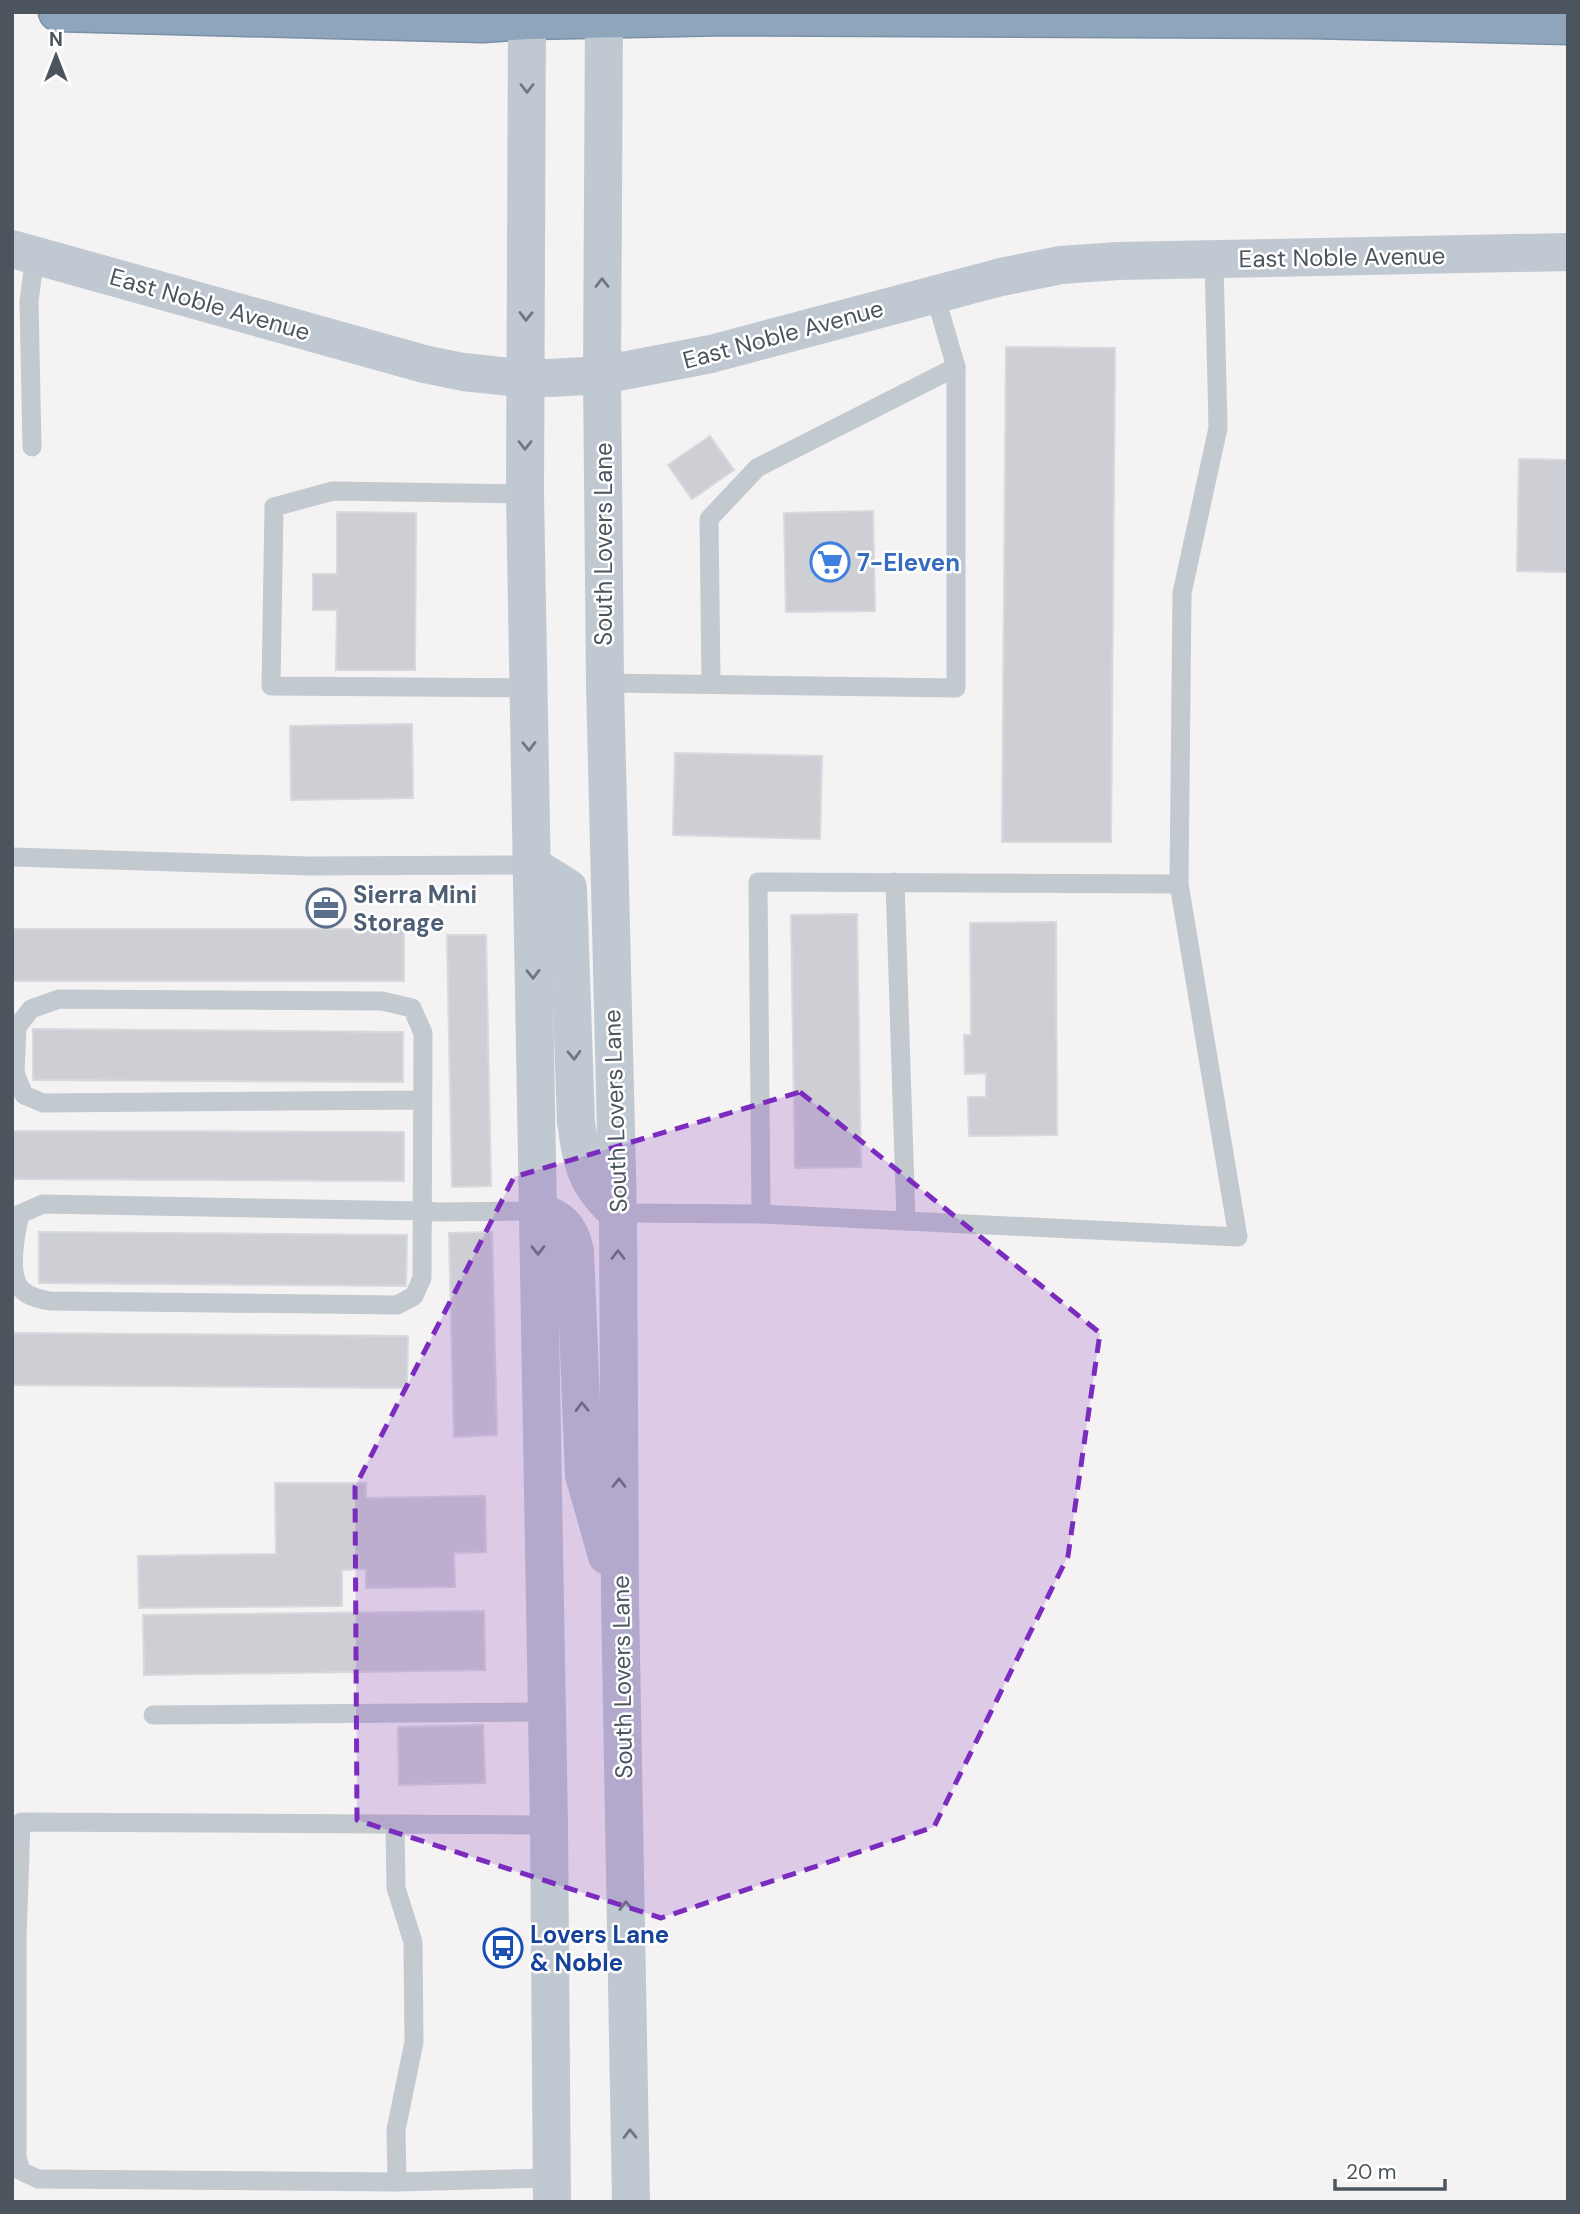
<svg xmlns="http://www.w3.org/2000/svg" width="1580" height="2214" viewBox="0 0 1580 2214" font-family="'DM Sans',sans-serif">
	<rect width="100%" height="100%" fill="#f4f2f2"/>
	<g fill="#cdcfd4" stroke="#d7d9dd" stroke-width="2">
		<polygon points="1006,347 1115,348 1111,842 1002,842"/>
		<polygon points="710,436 734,470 692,499 668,465"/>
		<polygon points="1519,459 1568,460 1568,572 1517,571"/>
		<polygon points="873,511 875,611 786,612 784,513"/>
		<polygon points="337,512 416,513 415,670 336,670 337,610 313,610 313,574 337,574"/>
		<polygon points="412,724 413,798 291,800 290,726"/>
		<polygon points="675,753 822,756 820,839 673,835"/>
		<polygon points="857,914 861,1167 795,1168 791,915"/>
		<polygon points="1056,922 1057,1135 969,1136 968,1097 986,1097 986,1073 965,1074 964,1035 971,1035 970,923"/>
		<rect x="12" y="929" width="392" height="52"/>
		<polygon points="447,935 486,935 491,1186 452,1187"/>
		<polygon points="33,1029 403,1032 403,1082 33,1080"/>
		<polygon points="12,1131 404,1132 404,1181 12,1179"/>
		<polygon points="39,1232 407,1235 406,1286 39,1283"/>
		<polygon points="492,1232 497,1435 454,1437 449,1233"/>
		<polygon points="12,1333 408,1336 407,1388 12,1385"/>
		<polygon points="275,1483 366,1483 366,1498 485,1496 486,1552 454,1553 455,1587 366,1588 366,1569 342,1570 342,1606 139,1608 138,1556 276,1554"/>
		<polygon points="484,1611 485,1670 144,1675 143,1615"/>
		<polygon points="483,1725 485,1783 399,1785 398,1727"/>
	</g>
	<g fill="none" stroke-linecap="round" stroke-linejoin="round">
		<g stroke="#7a90a7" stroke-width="41">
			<polyline id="highway" points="58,12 483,23 527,20 728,16 1310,19 1568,25"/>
		</g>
		<g stroke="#c2c9cf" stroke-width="19">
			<polyline points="32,447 29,301 35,256"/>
			<polyline points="525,494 333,491 274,507 271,686 528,688"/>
			<polyline points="605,683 956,688 956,367 935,295"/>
			<polyline points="711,683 709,519 757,468 956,367"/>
			<polyline points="12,857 308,866 531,865"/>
			<polyline points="895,882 906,1221"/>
			<path d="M423,1100L43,1103L24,1095L15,1073L17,1027L31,1009L59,999L382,1001L412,1008L423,1033L422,1278L414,1296L397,1305L50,1301C39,1299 29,1297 21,1289C7,1274 16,1231 20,1214L43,1204L424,1211L439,1212L537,1211"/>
			<polyline points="618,1213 761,1214 1238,1237 1179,884 1182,593 1218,428 1214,260"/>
			<polyline points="761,1214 758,882 1179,884"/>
			<polyline points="153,1715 547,1712"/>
			<polyline points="395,1825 396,1888 413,1942 414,2042 396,2130 397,2182"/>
			<polyline points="549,1825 21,1822 17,1939 17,2157 21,2171 38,2179 397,2182 551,2178"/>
		</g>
		<g stroke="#c0c9d1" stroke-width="38">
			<polyline points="604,19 602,375 605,683 618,1213 620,1600 631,2202"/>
			<polyline points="527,20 525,494 549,1825 552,2202"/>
			<polyline points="12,249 424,364 463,372 511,377 550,378 602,375 711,354 1001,277 1061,265 1118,261 1568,252"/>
			<path d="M531,865L568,888L576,1122C582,1164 585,1184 618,1213"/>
			<path d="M537,1211C560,1218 570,1227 575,1251L584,1475L607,1556"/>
		</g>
		<use href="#highway" stroke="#8fa5bb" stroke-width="38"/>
	</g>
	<defs><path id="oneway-chevron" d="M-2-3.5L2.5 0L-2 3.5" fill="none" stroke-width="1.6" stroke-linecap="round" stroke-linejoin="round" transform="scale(1.75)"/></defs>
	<g stroke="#6f7880">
		<use href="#oneway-chevron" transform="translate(527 88) rotate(90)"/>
		<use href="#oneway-chevron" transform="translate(602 283) rotate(-90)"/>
		<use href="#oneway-chevron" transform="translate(526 316) rotate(91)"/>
		<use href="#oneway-chevron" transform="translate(525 445) rotate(90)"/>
		<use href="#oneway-chevron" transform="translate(529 746) rotate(89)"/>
		<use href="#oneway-chevron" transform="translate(533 974) rotate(89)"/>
		<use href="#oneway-chevron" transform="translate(574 1055) rotate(88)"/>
		<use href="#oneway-chevron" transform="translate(538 1250) rotate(89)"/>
		<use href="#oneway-chevron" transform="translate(618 1255) rotate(-90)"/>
		<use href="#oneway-chevron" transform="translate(582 1407) rotate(-92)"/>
		<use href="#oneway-chevron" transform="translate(619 1483) rotate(-90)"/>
		<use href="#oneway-chevron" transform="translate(626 1906) rotate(-91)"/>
		<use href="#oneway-chevron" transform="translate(630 2134) rotate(-91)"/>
	</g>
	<path fill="#7b2cbf" fill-opacity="0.2" stroke="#7b2cbf" stroke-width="5" stroke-dasharray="14 9" stroke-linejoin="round" d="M800,1092L1100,1333L1068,1556L934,1827L661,1918L357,1820L355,1487L514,1177Z"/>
	<defs>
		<g id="supermarket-ring" transform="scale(2.0125)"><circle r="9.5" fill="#fff" stroke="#3f7fe0" stroke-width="1.5"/><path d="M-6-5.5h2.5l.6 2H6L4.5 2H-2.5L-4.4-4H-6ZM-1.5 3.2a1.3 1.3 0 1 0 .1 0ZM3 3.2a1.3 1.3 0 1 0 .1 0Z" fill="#3f7fe0"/></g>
		<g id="office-ring" transform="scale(2.0125)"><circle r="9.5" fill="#fff" stroke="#5c6f8a" stroke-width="1.5"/><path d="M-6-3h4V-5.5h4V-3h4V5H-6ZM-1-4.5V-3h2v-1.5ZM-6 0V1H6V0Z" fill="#5c6f8a"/></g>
		<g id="bus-ring" transform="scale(2.0125)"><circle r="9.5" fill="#fff" stroke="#1a4fb4" stroke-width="1.5"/><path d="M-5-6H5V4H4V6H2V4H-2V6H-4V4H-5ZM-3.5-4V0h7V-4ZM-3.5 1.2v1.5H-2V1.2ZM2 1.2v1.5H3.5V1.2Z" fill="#1a4fb4"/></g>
	</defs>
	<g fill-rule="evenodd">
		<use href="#supermarket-ring" x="830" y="562"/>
		<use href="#office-ring" x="326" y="908"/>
		<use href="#bus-ring" x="503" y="1948"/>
	</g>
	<g text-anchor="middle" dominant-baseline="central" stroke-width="5" stroke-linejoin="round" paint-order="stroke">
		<g font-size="24" fill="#4c555e" stroke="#fff">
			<text transform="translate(1342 257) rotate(-1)">East Noble Avenue</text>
			<text transform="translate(210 304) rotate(16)">East Noble Avenue</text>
			<text transform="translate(783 334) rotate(-15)">East Noble Avenue</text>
			<text transform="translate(603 544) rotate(-90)">South Lovers Lane</text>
			<text transform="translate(615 1111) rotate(-92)">South Lovers Lane</text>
			<text transform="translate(622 1677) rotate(-91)">South Lovers Lane</text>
		</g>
		<g font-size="24" font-weight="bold" fill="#366cbe" stroke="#fff" text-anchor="start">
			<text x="857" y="562">7-Eleven</text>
		</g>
		<g font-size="24" font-weight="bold" fill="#4e5e75" stroke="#fff" text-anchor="start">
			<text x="353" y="894">Sierra Mini<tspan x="353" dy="28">Storage</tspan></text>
		</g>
		<g font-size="24" font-weight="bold" fill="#164399" stroke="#fff" text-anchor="start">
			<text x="530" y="1934">Lovers Lane<tspan x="530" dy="28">&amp; Noble</tspan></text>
		</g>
	</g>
	<rect width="1580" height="2214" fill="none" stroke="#4c555e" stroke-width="28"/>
	<g transform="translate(56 56)" stroke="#ffffff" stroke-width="5" paint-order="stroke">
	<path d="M0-5L12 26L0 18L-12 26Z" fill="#4c555e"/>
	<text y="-10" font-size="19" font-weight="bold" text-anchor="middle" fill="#4c555e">N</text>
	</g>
	<path d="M1335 2179v10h110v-10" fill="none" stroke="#4c555e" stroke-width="3.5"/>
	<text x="1346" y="2179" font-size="21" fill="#4c555e" stroke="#ffffff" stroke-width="5" paint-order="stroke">20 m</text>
</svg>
